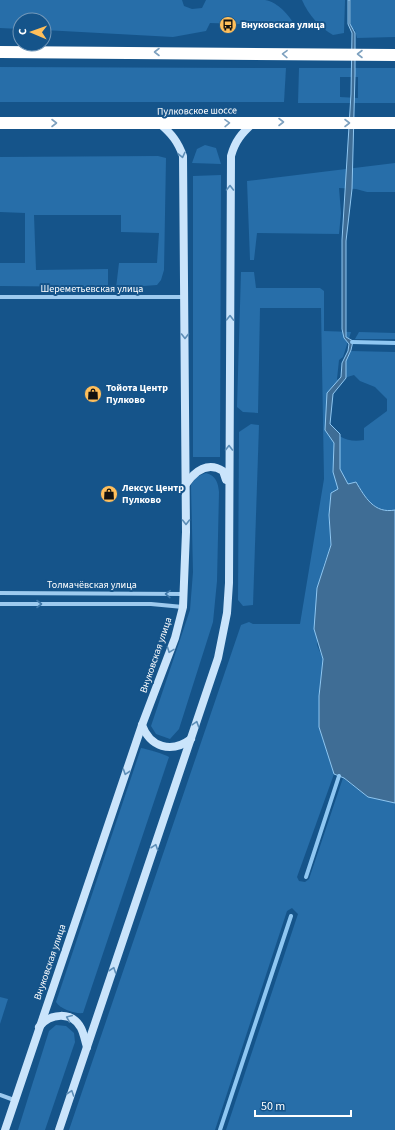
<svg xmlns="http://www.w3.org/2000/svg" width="395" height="1130" viewBox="0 0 395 1130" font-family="'Source Sans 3',sans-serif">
	<rect width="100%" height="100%" fill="#15548a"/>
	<g fill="#276ea9" fill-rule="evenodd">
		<path d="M0,0H182L184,6L192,9L202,8L206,0C225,0 247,0 265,0C278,2 290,16 295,26L210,23L206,31L173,37L44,30V20H20V29L0,28Z"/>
		<path d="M302,0H345L344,33L333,35C320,28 308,14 302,0Z"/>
		<polygon points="351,0 395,0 395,37 357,38 355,30 351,29"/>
		<polygon points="0,67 286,68 284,102 0,102"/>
		<path d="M299,68H395V103H298ZM340,77H358V98L340,97Z"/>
		<polygon points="205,145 216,148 221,164 192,163 197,149"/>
		<polygon points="158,156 166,158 164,270 161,280 157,285 116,288 119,263 157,263 159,233 121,232 121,215 34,215 36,270 108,269 108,287 0,286 0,263 25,263 25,213 0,212 0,157"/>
		<polygon points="395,163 395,192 367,192 356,189 339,188 341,213 339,234 257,233 254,260 250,260 247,181"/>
		<polygon points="221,175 220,457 193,457 193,176"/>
		<path d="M241,272H254L256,288H320L324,291V331L351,332L343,357L339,360L337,379L340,383L330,393L328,426C338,437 348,443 364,440V428L387,411V399L375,387L360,381L354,375L344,378V361L350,351L395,352V510C375,514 365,497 356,482L329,515L331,545L323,567L317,645L323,659L319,696V727L334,774L297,877L299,881L305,882L309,879L343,778L368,797L395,803V1130H226L298,914L292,908L287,911L215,1130H69L241,625L249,622L253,624H300L324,479L321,308H260L258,413L243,412L237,407Z"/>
		<polygon points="359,332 395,333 395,339 355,339"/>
		<polygon points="251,424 259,425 253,605 243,606 238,600 239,432"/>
		<path d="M206,473C216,476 218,482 219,492L217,581L213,622L179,729L170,739L156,734L151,726L190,610L193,572L191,485L196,477Z"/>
		<path d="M141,748C147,749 164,754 169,757L83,1013C75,1014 60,1009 56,1002Z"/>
		<polygon points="0,997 8,999 0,1024"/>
		<polygon points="56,1025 66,1026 74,1033 75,1042 45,1130 18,1130 49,1031"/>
	</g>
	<path fill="#3f6d95" stroke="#8fc7f2" d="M348,0H350V24L355,33V74L352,189L346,241V337L353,341L351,350L346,361V378L333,394L330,424L340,434V469L348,484L356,482C365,497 374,514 395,510V803L368,797L344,778L334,774L319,727V696L323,659L314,629L317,588L331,545L329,515L331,493L338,489L333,472L334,443L325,430L327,393L341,377L342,363L348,351L349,344L344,338L342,329V240L351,94L352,33L348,24Z"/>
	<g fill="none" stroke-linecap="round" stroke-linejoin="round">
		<g stroke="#8fc7f2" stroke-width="4">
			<polyline points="352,342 395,343"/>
			<polyline points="306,877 339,776"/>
			<polyline points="220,1130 291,916"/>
		</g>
		<g stroke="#9dcaef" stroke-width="4">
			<polyline points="0,297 185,297"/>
			<polyline points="0,593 184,594"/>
			<polyline points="0,604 151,604 183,607"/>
			<polyline points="0,1095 14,1100"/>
		</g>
		<g stroke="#cae4fb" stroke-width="8">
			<path d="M186,484C195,471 208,461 223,471L226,480"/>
			<path d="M142,725C150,747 171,754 191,739"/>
			<path d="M39,1027C50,1013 72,1011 81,1028C84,1034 85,1041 87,1047"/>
			<path d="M5,1130L142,725L175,638L183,607L186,532L183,156C178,142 172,134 160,124"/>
			<path d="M59,1130L218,658L227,613L229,583L231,156C235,141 242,133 253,123"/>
		</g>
		<g stroke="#fff" stroke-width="12">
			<polyline points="0,52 395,55"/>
			<polyline points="0,123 395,123"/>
		</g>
	</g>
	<defs><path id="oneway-chevron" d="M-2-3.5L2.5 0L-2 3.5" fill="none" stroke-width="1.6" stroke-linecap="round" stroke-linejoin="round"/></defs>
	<g stroke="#7ea1bf">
		<use href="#oneway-chevron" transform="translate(157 52) rotate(180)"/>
		<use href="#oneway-chevron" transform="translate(285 54) rotate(-179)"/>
		<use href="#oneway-chevron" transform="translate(360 54) rotate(-180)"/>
		<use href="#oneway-chevron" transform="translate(281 122)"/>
		<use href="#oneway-chevron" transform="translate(54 123)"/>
		<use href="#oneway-chevron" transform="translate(227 123) rotate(-1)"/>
		<use href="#oneway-chevron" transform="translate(347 123)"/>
	</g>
	<g stroke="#5d8eb7">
		<use href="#oneway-chevron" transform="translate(182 155) rotate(77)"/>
		<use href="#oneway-chevron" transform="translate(230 188) rotate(-90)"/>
		<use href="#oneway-chevron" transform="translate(230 318) rotate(-89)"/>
		<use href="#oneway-chevron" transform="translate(185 336) rotate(90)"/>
		<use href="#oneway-chevron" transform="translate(229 448) rotate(-90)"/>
		<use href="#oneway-chevron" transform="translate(186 522) rotate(90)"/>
		<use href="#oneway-chevron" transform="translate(170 650) rotate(111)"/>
		<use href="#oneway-chevron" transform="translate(196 724) rotate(-72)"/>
		<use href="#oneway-chevron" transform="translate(126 772) rotate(109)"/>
		<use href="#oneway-chevron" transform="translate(155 847) rotate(-71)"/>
		<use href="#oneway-chevron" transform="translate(113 970) rotate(-71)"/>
		<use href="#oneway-chevron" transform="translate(69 1018) rotate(-157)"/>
		<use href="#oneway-chevron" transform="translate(71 1093) rotate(-71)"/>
	</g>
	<g stroke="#3e77a8">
		<use href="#oneway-chevron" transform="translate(168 594) rotate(-178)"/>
		<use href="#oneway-chevron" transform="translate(39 604)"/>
	</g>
	<defs>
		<g id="bus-disc" transform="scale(0.9)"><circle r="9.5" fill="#ffbf5b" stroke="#15548a"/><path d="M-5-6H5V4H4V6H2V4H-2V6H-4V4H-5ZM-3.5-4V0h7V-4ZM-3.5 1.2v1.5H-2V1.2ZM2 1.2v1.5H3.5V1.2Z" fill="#111"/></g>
		<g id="shop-disc" transform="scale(0.9)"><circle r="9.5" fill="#ffbf5b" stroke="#15548a"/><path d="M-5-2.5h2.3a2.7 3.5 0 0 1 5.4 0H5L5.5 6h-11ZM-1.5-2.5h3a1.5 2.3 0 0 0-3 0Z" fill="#111"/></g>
	</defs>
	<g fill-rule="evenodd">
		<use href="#bus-disc" x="228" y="25"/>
		<use href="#shop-disc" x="93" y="394"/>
		<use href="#shop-disc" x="109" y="494"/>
	</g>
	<g text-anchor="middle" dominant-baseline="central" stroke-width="4" stroke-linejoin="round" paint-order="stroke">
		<g font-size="10" font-weight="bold" fill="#fff" stroke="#15548a" text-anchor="start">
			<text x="241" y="25">Внуковская улица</text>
			<text x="106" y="388">Тойота Центр<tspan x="106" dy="12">Пулково</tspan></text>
			<text x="122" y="488">Лексус Центр<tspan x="122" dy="12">Пулково</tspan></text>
		</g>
		<g font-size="10" fill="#fff" stroke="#15548a">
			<text transform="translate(197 111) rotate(-1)">Пулковское шоссе</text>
			<text x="92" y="289">Шереметьевская улица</text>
			<text x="92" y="585">Толмачёвская улица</text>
			<text transform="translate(156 655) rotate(-71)">Внуковская улица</text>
			<text transform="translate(50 962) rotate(-71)">Внуковская улица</text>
		</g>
	</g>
	<g transform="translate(32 32) rotate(272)"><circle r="19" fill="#15548a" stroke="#7398b9"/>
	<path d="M0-3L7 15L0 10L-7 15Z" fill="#ffbf5b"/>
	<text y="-6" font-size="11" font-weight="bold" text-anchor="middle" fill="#ffffff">С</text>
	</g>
	<path d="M255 1110v6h96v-6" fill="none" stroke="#ffffff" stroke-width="2"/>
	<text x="261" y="1110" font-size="12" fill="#ffffff" stroke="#15548a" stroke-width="3" paint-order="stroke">50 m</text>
</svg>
